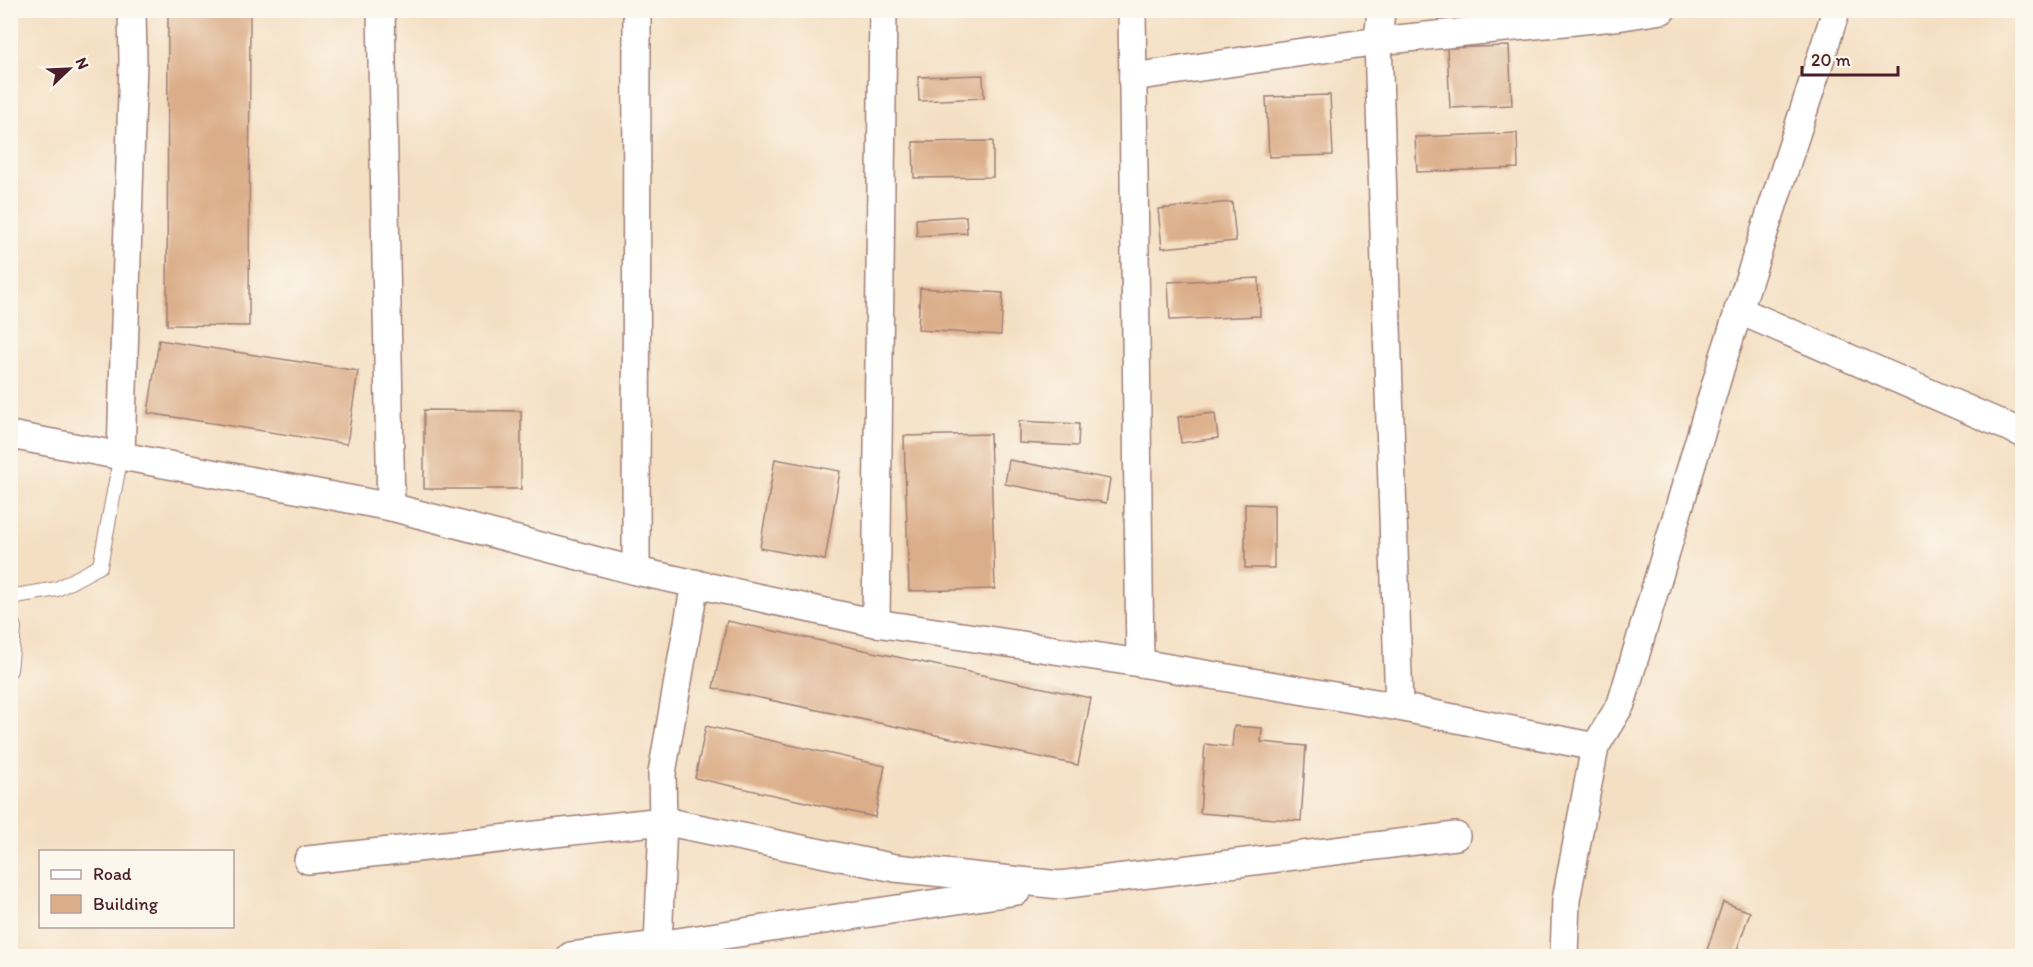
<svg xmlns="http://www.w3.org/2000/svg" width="2033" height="967" viewBox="0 0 2033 967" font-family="Itim,sans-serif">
	<rect width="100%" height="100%" fill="#fbf7ec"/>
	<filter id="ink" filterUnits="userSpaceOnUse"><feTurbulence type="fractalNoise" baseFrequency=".0167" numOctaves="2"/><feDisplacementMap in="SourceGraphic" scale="12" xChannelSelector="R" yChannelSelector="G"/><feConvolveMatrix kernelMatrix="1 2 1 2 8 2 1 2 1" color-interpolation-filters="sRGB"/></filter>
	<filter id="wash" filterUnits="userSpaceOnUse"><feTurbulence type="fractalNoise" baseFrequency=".008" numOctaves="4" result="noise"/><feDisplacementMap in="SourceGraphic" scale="24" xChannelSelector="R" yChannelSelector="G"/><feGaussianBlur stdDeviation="1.35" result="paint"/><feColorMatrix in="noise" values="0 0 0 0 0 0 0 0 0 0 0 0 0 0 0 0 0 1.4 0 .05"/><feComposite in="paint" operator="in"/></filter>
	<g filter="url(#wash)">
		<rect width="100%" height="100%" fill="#f4dfc3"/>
		<g id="blocks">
			<g fill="#dbad88">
				<polygon points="168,10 250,10 249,326 167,325"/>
				<polygon points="1509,46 1512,105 1450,108 1447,48"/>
				<polygon points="983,75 984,98 919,101 918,77"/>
				<polygon points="1330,95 1333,155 1269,157 1266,97"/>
				<polygon points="1517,133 1518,168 1417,172 1415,137"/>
				<polygon points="993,141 993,177 914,178 913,142"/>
				<polygon points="1232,202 1236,241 1162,248 1158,209"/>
				<polygon points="966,216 967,233 917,236 916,219"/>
				<polygon points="1259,278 1260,316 1170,320 1168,282"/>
				<polygon points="920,288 1003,293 1001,335 918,330"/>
				<polygon points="159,340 358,371 347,444 148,413"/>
				<polygon points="424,410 521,411 521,489 424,489"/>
				<polygon points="1215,413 1218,438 1181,443 1178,417"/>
				<polygon points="1019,421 1079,424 1078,446 1019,443"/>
				<polygon points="990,434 995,589 909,591 904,436"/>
				<polygon points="775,459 840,471 825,560 760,548"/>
				<polygon points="1009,460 1110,479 1106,503 1005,484"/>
				<polygon points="1245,504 1274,505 1274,568 1245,568"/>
				<polygon points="727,621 1091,698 1078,765 713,688"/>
				<polygon points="706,726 885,766 875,817 695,778"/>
				<polygon points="1234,726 1262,728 1261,742 1306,746 1301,821 1200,813 1205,744 1232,747"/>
				<polygon points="1723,902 1750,912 1735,956 1705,956"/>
			</g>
		</g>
	</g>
	<g filter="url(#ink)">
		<use href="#blocks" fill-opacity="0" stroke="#9f7f77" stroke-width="1.5"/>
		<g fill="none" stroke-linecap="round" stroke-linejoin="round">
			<g stroke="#9f7f77" stroke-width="16">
				<g id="lane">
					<polyline points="10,597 57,589 100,566 121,455"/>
					<polyline points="10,616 14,628 10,670"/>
				</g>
			</g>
			<g stroke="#9f7f77" stroke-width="30">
				<g id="street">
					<polyline points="381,10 391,507"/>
					<polyline points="1132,10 1140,663"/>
					<polyline points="1381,10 1378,41 1399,707"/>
					<polyline points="1133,77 1378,41 1623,16 1662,10"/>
					<polyline points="1738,310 2022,433"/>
					<polyline points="10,435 391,507 636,571 876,623 1140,663 1399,707 1595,747"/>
					<polyline points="121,455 133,61 132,10"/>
					<polyline points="636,571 637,10"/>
					<polyline points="695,583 662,773 663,821 658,945 1017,891"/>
					<polyline points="876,623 883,10"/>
					<polyline points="308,860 663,821 895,868 1060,885 1456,836"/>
					<polyline points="571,956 658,945"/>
					<polyline points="1564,956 1566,900 1595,747 1621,704 1724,356 1835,14 1834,10"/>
				</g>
			</g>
			<use href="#lane" stroke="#fff" stroke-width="14"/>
			<use href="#street" stroke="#fff" stroke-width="27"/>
		</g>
	</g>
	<rect width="2033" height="967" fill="none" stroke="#fbf7ec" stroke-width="36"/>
	<rect x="39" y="850" width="195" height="78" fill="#fbf7ec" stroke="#b4a19f" stroke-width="1.5"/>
	<rect x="51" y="870" width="30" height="9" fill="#ffffff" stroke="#b4a19f" stroke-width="1.5"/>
	<text x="93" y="880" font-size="18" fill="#4a1f2b">Road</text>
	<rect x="51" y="895" width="30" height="18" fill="#dbad88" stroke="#b4a19f" stroke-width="1.5"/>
	<text x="93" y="910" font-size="18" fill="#4a1f2b">Building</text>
	<g transform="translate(69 69) rotate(67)" stroke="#fbf7ec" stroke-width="4.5" paint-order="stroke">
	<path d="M0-4.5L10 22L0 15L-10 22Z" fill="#4a1f2b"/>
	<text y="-9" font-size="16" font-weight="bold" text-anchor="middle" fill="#4a1f2b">N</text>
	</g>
	<path d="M1802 66v9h96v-9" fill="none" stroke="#4a1f2b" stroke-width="3"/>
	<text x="1811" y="66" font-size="18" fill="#4a1f2b" stroke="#fbf7ec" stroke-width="4.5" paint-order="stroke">20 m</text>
</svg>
